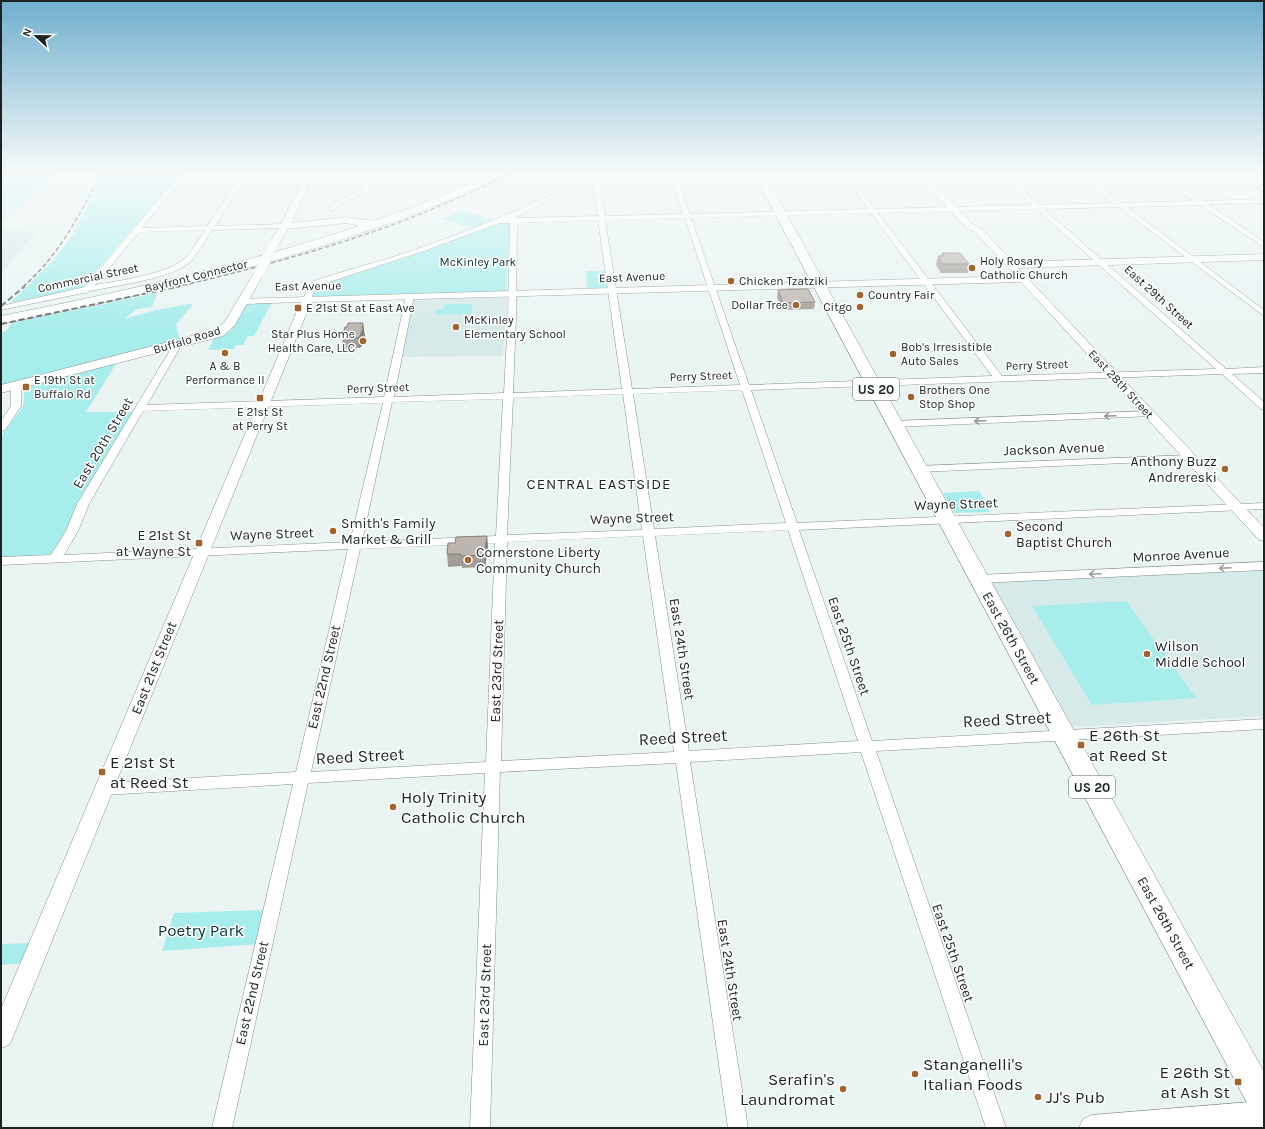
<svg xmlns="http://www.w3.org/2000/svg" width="1265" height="1129" viewBox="0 0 1265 1129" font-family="Karla,sans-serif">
	<rect width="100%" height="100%" fill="#e9f4f3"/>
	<g fill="#d6eae9">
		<polygon points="1,206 21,207 1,222"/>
		<polygon points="1,230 36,232 1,274"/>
		<polygon points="507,295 503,356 401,357 414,298"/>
		<polygon points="1264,569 1264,716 1074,727 1069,725 991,582"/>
	</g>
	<g fill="#a6edec">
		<polygon points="1,174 52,174 21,207 1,206"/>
		<polygon points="104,174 179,174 82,288 10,303 51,263 71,238"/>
		<polygon points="462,211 495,220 474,228 442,219"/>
		<polygon points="497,223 508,223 510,224 506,292 318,297 313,296 316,288 321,284"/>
		<polygon points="586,271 605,271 607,287 587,289"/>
		<polygon points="157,293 152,307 137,309 124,319 156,310 194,303 176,324 178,335 180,341 6,385 1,384 1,333 7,330 12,323"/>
		<polygon points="272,302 254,336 248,336 243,345 236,345 234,349 208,350 215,337 231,331 245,305 248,304"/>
		<polygon points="445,304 473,304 471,314 435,315 436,310 443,310"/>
		<polygon points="117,362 86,412 134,412 82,496 69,527 52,554 1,557 1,436 22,408 24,403 24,387"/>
		<polygon points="979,491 990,512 954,513 943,493"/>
		<polygon points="1126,601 1196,698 1092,705 1032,606"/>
		<polygon points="266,910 258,944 162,951 174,913"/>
		<polygon points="34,943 25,963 1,965 1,944"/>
	</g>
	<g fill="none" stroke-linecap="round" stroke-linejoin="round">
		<g stroke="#86908f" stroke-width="1">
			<g id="minor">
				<path d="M180,174H186L142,228L207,226L243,174H249L215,226L285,224L288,226L285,228L212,230C205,240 199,252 191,261C175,278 114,286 90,291L86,293H83L1,310V306L85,287ZM205,230C198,239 193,251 185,258C170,274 117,281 95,285L139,232Z"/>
				<polygon points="369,174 375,174 369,188 405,174 413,174 341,203 334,210 330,210 330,208 337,201 361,191"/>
				<path d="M593,174H600L598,176L605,216L683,214L670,174H676L690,214L868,209L842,174H848L875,209L1032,205L998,174H1005L1040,205L1114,203L1077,174H1084L1122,203L1194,201L1156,174H1163L1203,201L1264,199V203L1208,204L1264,242V247L1200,205L1127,207L1264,310V316L1119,207L1044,209L1226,369L1264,367V373L1232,374L1264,402V410L1261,409L1222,374L751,390L797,523L1264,503V509L799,530L872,741L1264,719V729L876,751L1006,1128H986L861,752L690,762L748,1128H728L676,763L500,772L490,1128H470L485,773L308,783L232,1128H212L293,784L104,795L99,793L96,789L99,785L104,783L296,772L348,549L1,565V557L51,555L66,531L77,504L175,342H181L182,344L147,405L384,397L406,296L410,294L414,296L394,397L504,393L508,317L510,223H499L424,251L320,285L316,287L310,301H304L303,299L309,286L314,281C340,272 367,265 393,257C462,234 529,208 593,174ZM592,179L598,216L517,218V216ZM1036,209L1216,369L1002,376L878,213ZM871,213L992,376L749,385L691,218ZM685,218L740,385L632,389L605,220ZM598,220L622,389L513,393L516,317L517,223ZM742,390L786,523L654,529L633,394ZM623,394L642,530L507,535L513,398ZM503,399L496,536L362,542L392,402ZM383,403L350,542L64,555L78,531L89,504L143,411ZM788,530L858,741L689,751L655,536ZM643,536L674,752L501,761L507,542ZM495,543L486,762L311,772L360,549Z"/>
				<polygon points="1234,174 1241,174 1264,187 1264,192"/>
				<polygon points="16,382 21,385 21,406 5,430 1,431 1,421 11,406 11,385"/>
				<polygon points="1149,411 1154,414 1152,416 895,427 890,424 895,421"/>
				<polygon points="1190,455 1194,456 1195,458 1194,460 919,472 914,469 919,466"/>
				<polygon points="1264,562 1264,570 979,583 975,582 973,579 975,576 979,575"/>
			</g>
		</g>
		<g stroke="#86908f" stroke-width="1">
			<g id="tertiary">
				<polygon points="917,174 925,174 972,224 981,228 1013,262 1264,254 1264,260 1018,268 1264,528 1264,541 1259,540 1021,282 311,302 13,1037 9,1045 1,1048 1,1009 301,302 243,304 239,303 238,301 239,299 1016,276 975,232 966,228"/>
				<polygon points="1264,1101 1264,1127 1247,1128 1079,1128 1083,1119 1092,1115"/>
			</g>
		</g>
		<g stroke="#86908f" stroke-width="1">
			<g id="secondary">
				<polygon points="306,174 314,174 290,226 277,247 269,247 268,245 280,226"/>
				<polygon points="259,270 264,273 235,325 223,336 1,393 1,385 215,330 224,323 254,273"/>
			</g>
		</g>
		<g stroke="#86908f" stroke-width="1">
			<polygon id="primary" points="754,174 764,174 1264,1072 1264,1119 1253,1114"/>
		</g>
		<g stroke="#86908f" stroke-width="1">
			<path id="trunk" d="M491,174H504L503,176C344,251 172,290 1,324V316C122,292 242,265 359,226L347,223L285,229L281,228L279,226L281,224L347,217L373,221L424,203Z"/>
		</g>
		<use href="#minor" fill="#fff" fill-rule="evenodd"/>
		<use href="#tertiary" fill="#fff" fill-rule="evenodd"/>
		<use href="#secondary" fill="#fff" fill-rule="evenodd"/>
		<use href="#primary" fill="#fff" fill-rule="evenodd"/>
		<use href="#trunk" fill="#fff" fill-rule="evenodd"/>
		<g stroke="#666c6c" stroke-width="1.5" stroke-dasharray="4.5 2.5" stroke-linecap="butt">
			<path d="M23,287C60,254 78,217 101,174"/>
			<path d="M176,287C248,270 320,251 389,226C431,211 471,192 512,174"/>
		</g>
		<g stroke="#666c6c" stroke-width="2" stroke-dasharray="6 3" stroke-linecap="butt">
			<polyline points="1,306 25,286"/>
			<polyline points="1,324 181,286"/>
		</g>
		<g stroke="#86908f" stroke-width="10" stroke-linecap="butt">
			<polyline id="secondary-bridge" points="259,273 273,245"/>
		</g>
		<use href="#secondary-bridge" stroke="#fff" stroke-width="10"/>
	</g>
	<g fill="#a39d97">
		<polygon points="942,253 969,264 968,273 941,273 936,265 938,256 941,256"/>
		<polygon points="778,290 815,302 814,309 783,310 777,298"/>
		<polygon points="363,323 365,338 362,346 359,348 343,349 342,338 347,327"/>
		<polygon points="487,536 488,548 485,567 462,568 462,566 448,567 447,554 455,543"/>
	</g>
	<g fill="#847f7b">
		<polygon points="363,323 365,338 362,346 359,348 358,338"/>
		<polygon points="487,536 488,548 485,567 484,555"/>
	</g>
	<g fill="#bdb6b0" stroke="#847f7b">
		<polygon points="942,253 960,253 969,264 943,264 938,256 944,256"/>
		<polygon points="808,289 815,302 783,303 778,290"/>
		<polygon points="348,323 363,323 362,328 363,328 360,336 358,338 342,338 345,327 347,327"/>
		<polygon points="487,536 484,555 461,556 461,554 447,554 448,543 455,543 456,537"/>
	</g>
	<defs><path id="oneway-shaft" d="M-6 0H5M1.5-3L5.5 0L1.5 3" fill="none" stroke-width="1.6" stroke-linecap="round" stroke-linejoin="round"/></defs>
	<g stroke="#9a9c9c">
		<use href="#oneway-shaft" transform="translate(1110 416) rotate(178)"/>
		<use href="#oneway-shaft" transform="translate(980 421) rotate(178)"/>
		<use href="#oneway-shaft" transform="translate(1225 568) rotate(177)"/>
		<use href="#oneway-shaft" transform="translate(1095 574) rotate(177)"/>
	</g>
	<linearGradient id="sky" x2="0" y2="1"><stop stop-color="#70aecd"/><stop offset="0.52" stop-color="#f5fafa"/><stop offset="1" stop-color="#f5fafa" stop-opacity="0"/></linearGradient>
	<rect width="1265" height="332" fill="url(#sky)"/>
	<g fill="#a3632c" stroke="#fdffff" stroke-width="1.5">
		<circle cx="972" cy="268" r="4"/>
		<circle cx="731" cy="281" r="4"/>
		<circle cx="860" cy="295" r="4"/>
		<circle cx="796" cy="305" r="4"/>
		<circle cx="860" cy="307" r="4"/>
		<rect x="294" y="304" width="8" height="8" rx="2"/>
		<circle cx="456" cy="327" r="4"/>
		<circle cx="363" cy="341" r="4"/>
		<circle cx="225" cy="353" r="4"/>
		<circle cx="893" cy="354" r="4"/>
		<rect x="22" y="383" width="8" height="8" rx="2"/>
		<circle cx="911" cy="397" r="4"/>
		<rect x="256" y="394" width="8" height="8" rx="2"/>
		<circle cx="1225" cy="469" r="4"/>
		<circle cx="333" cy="531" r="4"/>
		<circle cx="1008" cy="534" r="4"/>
		<rect x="195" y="539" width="8" height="8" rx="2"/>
		<circle cx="468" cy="560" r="4"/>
		<circle cx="1147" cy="654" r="4"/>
		<rect x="1077" y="741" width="8" height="8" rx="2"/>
		<rect x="98" y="768" width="8" height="8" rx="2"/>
		<circle cx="393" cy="807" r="4"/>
		<circle cx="915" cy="1074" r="4"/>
		<rect x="1234" y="1078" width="8" height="8" rx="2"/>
		<circle cx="843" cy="1089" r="4"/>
		<circle cx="1038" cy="1097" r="4"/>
	</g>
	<g text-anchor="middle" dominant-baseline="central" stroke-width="3" stroke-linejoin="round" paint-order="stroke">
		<g font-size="12" fill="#1e2222" stroke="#fdffff" text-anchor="start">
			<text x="980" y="261">Holy Rosary<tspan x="980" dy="14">Catholic Church</tspan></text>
			<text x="739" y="281">Chicken Tzatziki</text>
			<text x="868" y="295">Country Fair</text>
			<text x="788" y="305" text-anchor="end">Dollar Tree</text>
			<text x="852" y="307" text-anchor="end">Citgo</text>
			<text x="306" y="308">E 21st St at East Ave</text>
			<text x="464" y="320">McKinley<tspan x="464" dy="14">Elementary School</tspan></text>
			<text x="355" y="334" text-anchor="end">Star Plus Home<tspan x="355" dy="14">Health Care, LLC</tspan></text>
			<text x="901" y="347">Bob's Irresistible<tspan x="901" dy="14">Auto Sales</tspan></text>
			<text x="225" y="366" text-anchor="middle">A &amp; B<tspan x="225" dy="14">Performance II</tspan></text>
			<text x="34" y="380">E 19th St at<tspan x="34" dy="14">Buffalo Rd</tspan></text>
			<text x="919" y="390">Brothers One<tspan x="919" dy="14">Stop Shop</tspan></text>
			<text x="260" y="412" text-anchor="middle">E 21st St<tspan x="260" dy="14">at Perry St</tspan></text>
		</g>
		<g font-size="12" fill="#0e3333" stroke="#fdffff">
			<text x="478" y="262">McKinley Park</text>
		</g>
		<g font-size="12" fill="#1e2222" stroke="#fdffff">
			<text transform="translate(196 276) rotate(-14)">Bayfront Connector</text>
			<text transform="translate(632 277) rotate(-2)">East Avenue</text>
			<text transform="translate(88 278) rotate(-12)">Commercial Street</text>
			<text transform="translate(308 286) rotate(-1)">East Avenue</text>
			<text transform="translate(1159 297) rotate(42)">East 29th Street</text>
			<text transform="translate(187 340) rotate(-17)">Buffalo Road</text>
			<text transform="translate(1037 365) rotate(-2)">Perry Street</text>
			<text transform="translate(701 376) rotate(-2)">Perry Street</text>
			<text transform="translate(1121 384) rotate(47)">East 28th Street</text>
			<text transform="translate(378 388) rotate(-2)">Perry Street</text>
		</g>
		<g fill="#fdffff" stroke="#616464" stroke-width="1">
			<rect x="853" y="378" width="46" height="22" rx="3"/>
			<rect x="1069" y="776" width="46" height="22" rx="3"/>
		</g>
		<g font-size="13" font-weight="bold" fill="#1e2222">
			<text x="876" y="389">US 20</text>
			<text x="1092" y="787">US 20</text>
		</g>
		<g font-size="14" fill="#1e2222" stroke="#fdffff">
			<text transform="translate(103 443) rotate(-59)">East 20th Street</text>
			<text transform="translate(1054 449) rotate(-2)">Jackson Avenue</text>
			<text transform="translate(956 504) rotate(-2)">Wayne Street</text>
			<text transform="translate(632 518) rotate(-2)">Wayne Street</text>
			<text transform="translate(272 534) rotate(-2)">Wayne Street</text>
			<text transform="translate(1181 555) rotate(-3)">Monroe Avenue</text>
			<text transform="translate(1011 638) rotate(61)">East 26th Street</text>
			<text transform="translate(849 646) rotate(71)">East 25th Street</text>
			<text transform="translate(682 649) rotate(81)">East 24th Street</text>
			<text transform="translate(154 668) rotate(-68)">East 21st Street</text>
			<text transform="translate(497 671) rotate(-88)">East 23rd Street</text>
			<text transform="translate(324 677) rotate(-77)">East 22nd Street</text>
			<text transform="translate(1166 923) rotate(61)">East 26th Street</text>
			<text transform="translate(953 953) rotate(71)">East 25th Street</text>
			<text transform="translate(730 970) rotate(81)">East 24th Street</text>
			<text transform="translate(252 993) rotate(-77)">East 22nd Street</text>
			<text transform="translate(485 995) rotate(-88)">East 23rd Street</text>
		</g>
		<g font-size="14" fill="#1e2222" stroke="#fdffff" text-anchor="start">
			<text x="1217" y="461" text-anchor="end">Anthony Buzz<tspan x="1217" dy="16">Andrereski</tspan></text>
			<text x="341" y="523">Smith's Family<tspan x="341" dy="16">Market &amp; Grill</tspan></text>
			<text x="1016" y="526">Second<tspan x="1016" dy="16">Baptist Church</tspan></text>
			<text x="191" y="535" text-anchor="end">E 21st St<tspan x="191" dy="16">at Wayne St</tspan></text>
			<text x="476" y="552">Cornerstone Liberty<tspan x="476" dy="16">Community Church</tspan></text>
			<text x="1155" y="646">Wilson<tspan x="1155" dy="16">Middle School</tspan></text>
		</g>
		<g font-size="15" letter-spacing="1" fill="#1e2222" stroke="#fdffff">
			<text x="599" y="484">CENTRAL EASTSIDE</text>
		</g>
		<g font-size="17" fill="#1e2222" stroke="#fdffff">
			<text transform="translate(1007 719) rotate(-3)">Reed Street</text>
			<text transform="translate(683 737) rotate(-3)">Reed Street</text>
			<text transform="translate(360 756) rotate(-3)">Reed Street</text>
		</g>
		<g font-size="17" fill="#1e2222" stroke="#fdffff" text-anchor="start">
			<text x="1089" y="735">E 26th St<tspan x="1089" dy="20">at Reed St</tspan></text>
			<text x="110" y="762">E 21st St<tspan x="110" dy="20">at Reed St</tspan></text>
			<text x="401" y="797">Holy Trinity<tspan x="401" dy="20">Catholic Church</tspan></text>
			<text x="923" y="1064">Stanganelli's<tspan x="923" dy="20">Italian Foods</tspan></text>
			<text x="1230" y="1072" text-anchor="end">E 26th St<tspan x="1230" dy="20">at Ash St</tspan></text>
			<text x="835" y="1079" text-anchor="end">Serafin's<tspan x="835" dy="20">Laundromat</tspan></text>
			<text x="1046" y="1097">JJ's Pub</text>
		</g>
		<g font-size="17" fill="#0e3333" stroke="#fdffff">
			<text x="201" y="930">Poetry Park</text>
		</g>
	</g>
	<rect width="1265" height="1129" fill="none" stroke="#1e2222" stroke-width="4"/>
	<g transform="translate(36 36) rotate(292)" stroke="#fdffff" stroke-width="3" paint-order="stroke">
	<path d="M0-3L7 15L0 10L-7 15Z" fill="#1e2222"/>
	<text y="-6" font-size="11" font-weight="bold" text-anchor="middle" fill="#1e2222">N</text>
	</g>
</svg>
